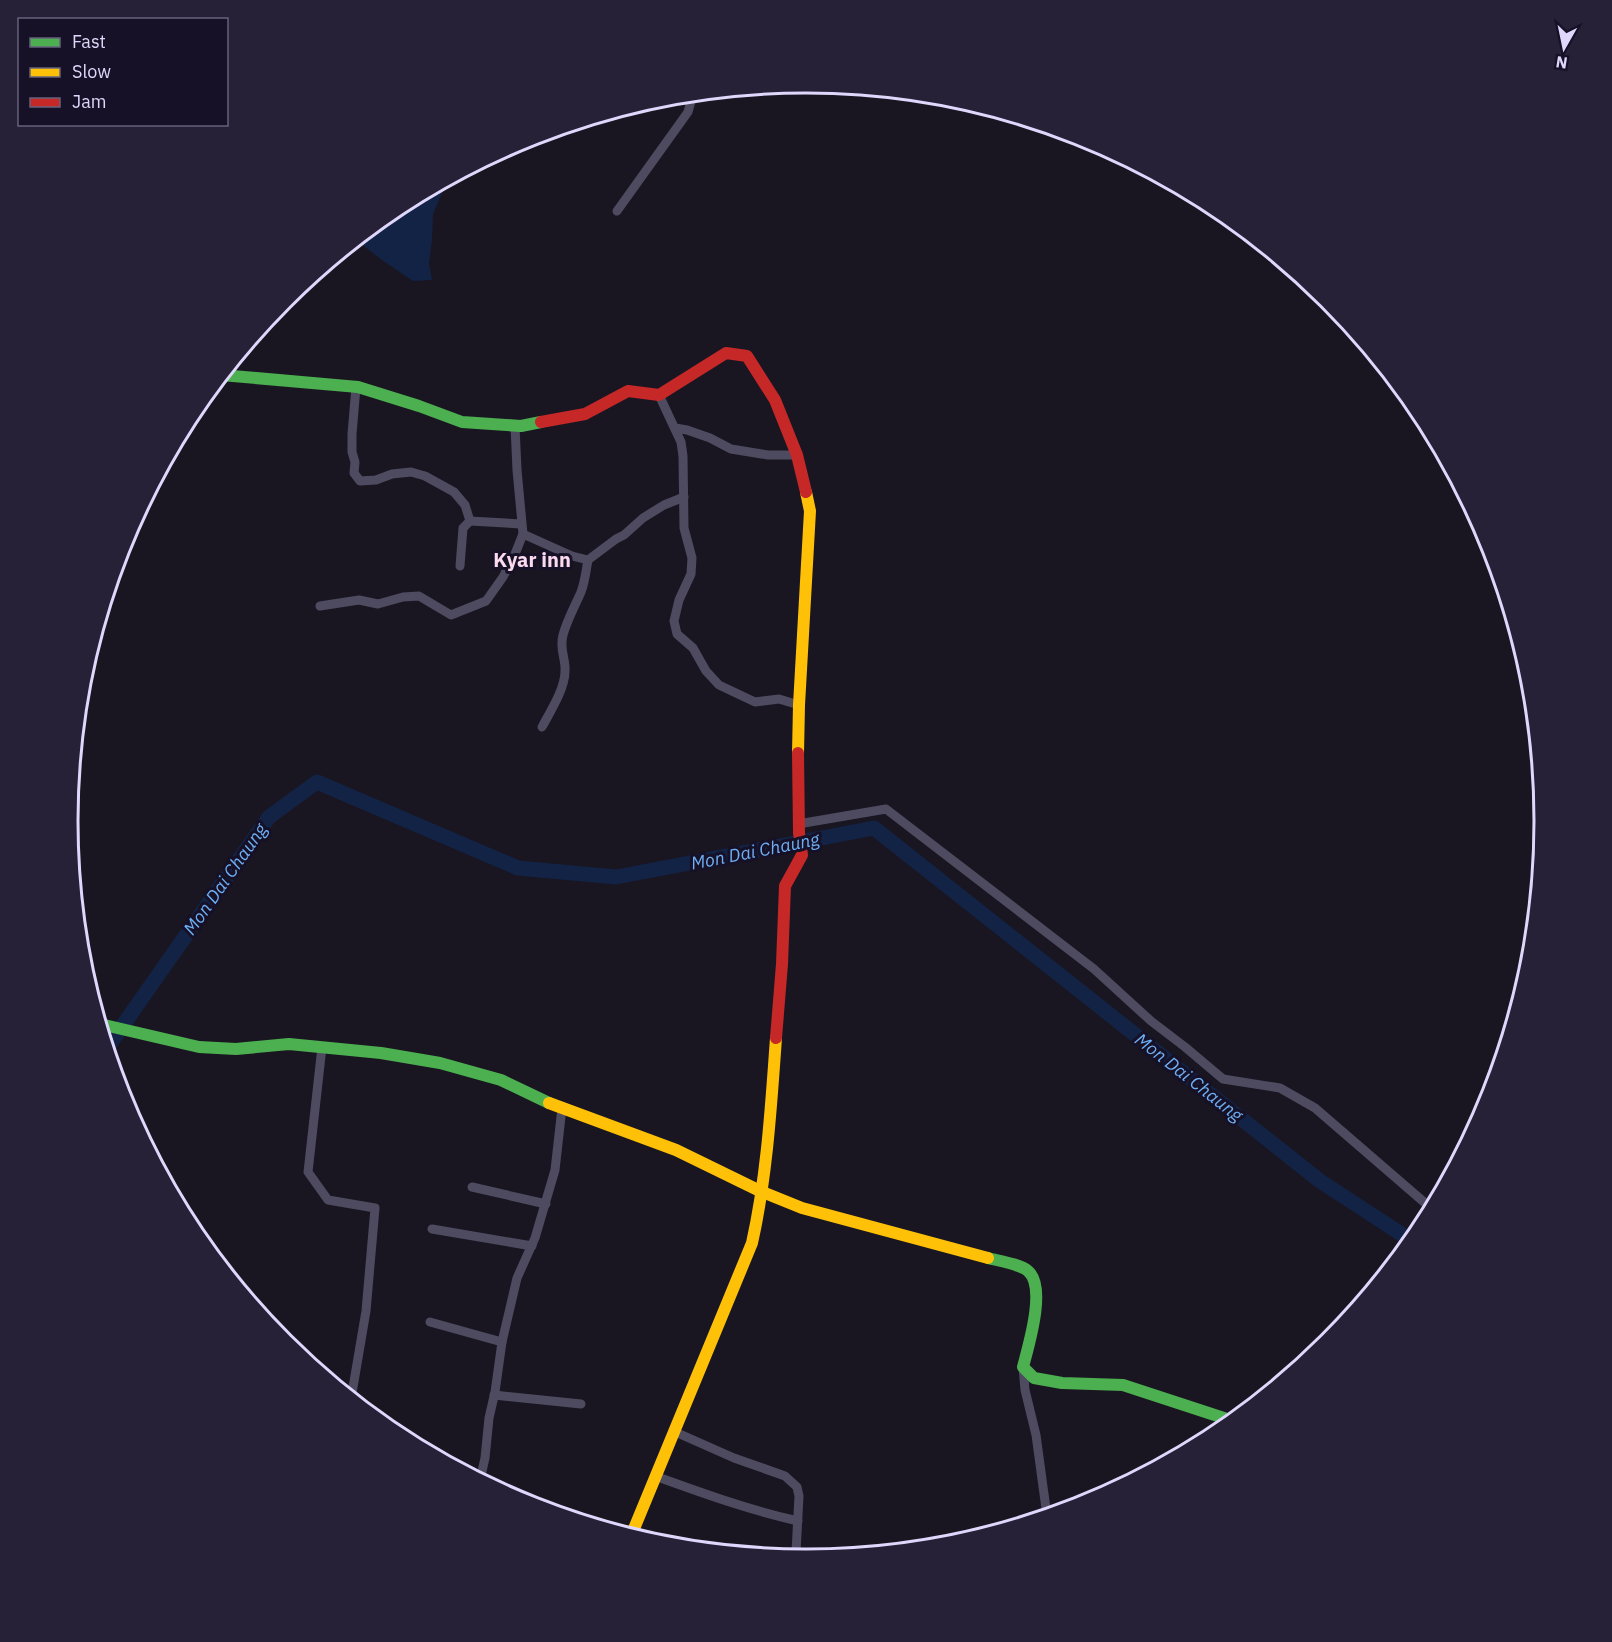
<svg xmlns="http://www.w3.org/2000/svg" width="1612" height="1642" viewBox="0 0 1612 1642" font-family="'IBM Plex Sans',sans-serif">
	<rect width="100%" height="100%" fill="#191621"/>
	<polygon fill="#132345" points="448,179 433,214 432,240 429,264 432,280 413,281 382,260 356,240 396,207"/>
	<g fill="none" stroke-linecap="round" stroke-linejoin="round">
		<polyline stroke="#132345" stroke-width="15" points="107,1048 269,817 317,782 518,868 616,877 874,828 1320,1181 1412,1241"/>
		<g stroke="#4e4b61" stroke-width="9">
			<polyline points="617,211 688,112 693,94"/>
			<polyline points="356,387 352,434 352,452 355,462 354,473 360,481 376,480 392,474 411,472 425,476 454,492 465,505 470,521 521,524"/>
			<polyline points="659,395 681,442 683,456 684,528 692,558 691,574 679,600 674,621 677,634 693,648 706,671 719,685 755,702 779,699 799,705"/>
			<polyline points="515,426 517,470 523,534 572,556 588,560 616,539 624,535 643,518 664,505 684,497"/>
			<polyline points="675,428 687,430 710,438 731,449 768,455 797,455"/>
			<polyline points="460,566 463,528 470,521"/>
			<polyline points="320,606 359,600 378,604 403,597 419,596 451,615 486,601 503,577 515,554 523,534"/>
			<polyline points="91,647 93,647"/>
			<path d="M542,727C550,712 565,689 565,671C566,659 559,649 563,635C567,620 575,606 581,592C585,582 586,570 588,560"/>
			<polyline points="798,824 886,809 1094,969 1151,1021 1185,1047 1223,1079 1280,1088 1315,1108 1432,1209"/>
			<polyline points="322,1047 308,1172 328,1200 375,1208 366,1311 351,1399"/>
			<polyline points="472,1187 546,1204"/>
			<polyline points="432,1229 532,1246"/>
			<polyline points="430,1322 502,1342"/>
			<polyline points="1023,1367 1025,1390 1036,1435 1047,1516"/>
			<polyline points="494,1395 581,1404"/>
			<polyline points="673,1431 734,1458 785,1476 797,1487 799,1496 796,1552"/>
			<path d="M655,1476C702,1493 749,1510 798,1521"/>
			<polyline points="480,1480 485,1458 489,1418 495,1392 502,1342 517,1278 535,1238 555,1170 562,1108"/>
		</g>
		<g stroke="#4caf50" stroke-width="12">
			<polyline points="221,375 358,387 419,406 462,422 521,426 541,422"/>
			<polyline points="100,1024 199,1047 236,1049 289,1044 381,1053 440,1063 501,1080 549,1103"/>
			<path d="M988,1258C999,1261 1020,1264 1028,1271C1047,1287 1028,1347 1023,1367L1034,1378L1062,1383L1123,1385L1233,1421"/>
		</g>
		<g stroke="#ffc107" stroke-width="12">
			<polyline points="798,753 799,705 810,511 806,492"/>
			<polyline points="549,1103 676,1150 760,1191 802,1208 988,1258"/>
			<path d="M631,1536L752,1243C767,1176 771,1107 776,1038"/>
		</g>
		<g stroke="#c62828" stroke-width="12">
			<polyline points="541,422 585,414 628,391 659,395 726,353 747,356 775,400 797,455 806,492"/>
			<polyline points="776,1038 782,964 785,886 802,855 799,833 798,753"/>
		</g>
	</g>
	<g text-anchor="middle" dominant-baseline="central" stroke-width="6" stroke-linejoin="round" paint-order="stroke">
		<g font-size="18" font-style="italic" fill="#6eaff5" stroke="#161126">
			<text transform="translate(755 851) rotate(-11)">Mon Dai Chaung</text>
			<text transform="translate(225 879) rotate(-55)">Mon Dai Chaung</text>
			<text transform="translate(1189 1077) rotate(38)">Mon Dai Chaung</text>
		</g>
		<g font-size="20" font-weight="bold" fill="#fcdaee" stroke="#161126">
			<text x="532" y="559">Kyar inn</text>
		</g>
	</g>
	<path d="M0 0H1612V1642H0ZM78 821a728 728 0 1 1 1456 0a728 728 0 1 1-1456 0Z" fill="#262137" fill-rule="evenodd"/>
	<path fill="none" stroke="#dfd8fc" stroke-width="3" d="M78 821a728 728 0 1 1 1456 0a728 728 0 1 1-1456 0Z"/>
	<rect x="18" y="18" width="210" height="108" fill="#161126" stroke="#66617c" stroke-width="1.5"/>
	<rect x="30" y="38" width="30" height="9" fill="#4caf50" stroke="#66617c" stroke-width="1.5"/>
	<text x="72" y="48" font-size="18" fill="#dfd8fc">Fast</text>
	<rect x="30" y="68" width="30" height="9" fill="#ffc107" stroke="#66617c" stroke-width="1.5"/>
	<text x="72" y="78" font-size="18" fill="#dfd8fc">Slow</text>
	<rect x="30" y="98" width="30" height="9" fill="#c62828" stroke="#66617c" stroke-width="1.5"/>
	<text x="72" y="108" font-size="18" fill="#dfd8fc">Jam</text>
	<g transform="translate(1564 48) rotate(189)" stroke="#161126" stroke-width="4.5" paint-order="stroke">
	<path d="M0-4.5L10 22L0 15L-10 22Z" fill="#dfd8fc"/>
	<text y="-9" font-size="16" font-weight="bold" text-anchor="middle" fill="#dfd8fc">N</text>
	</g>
</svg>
